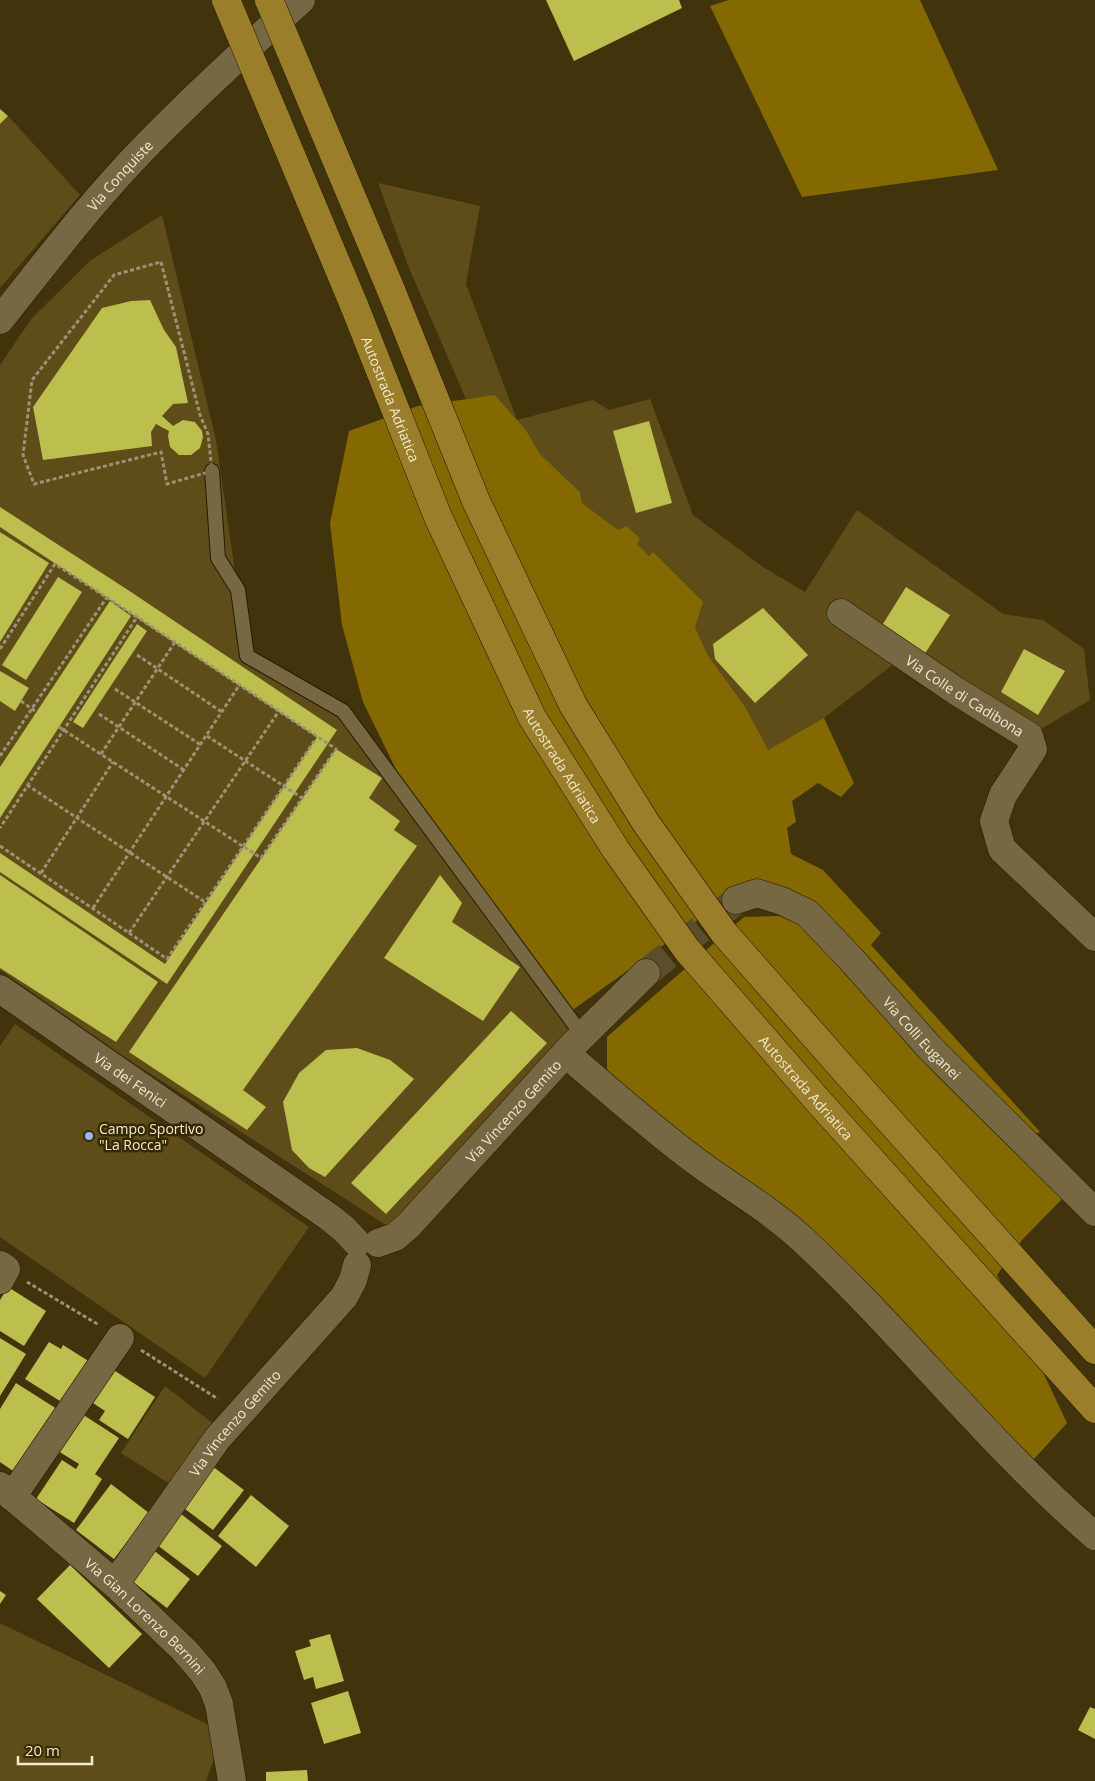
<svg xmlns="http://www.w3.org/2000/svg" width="1095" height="1781" viewBox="0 0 1095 1781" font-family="'Open Sans',sans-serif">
	<rect width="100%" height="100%" fill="#41340d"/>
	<g fill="#5e4d19">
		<polygon points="8,116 80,195 0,288 0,124"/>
		<polygon points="378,183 480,206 466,284 517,420 593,400 609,410 650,399 693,515 763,567 805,592 857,510 1003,614 1043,620 1084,649 1090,700 1029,736 904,656 824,718 768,751 746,708 707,654 695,627 653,552 649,556 636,544 582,503 580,492 540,454 526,430 496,396 466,399 409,268"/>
		<polygon points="162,215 216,440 247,656 343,711 577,1028 389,1227 132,1062 0,970 0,365 32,318 91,260"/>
		<polygon points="15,1024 309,1227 205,1378 0,1237 0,1046"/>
		<polygon points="165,1386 215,1425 170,1484 121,1453"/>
		<polygon points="0,1623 211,1726 214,1759 206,1781 0,1781"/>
	</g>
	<g fill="#846801">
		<polygon points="729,0 920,0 998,170 802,197 710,6"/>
		<polygon points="495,395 526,430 540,454 580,492 582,503 618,530 627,526 640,539 637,544 649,556 653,552 703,602 695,627 707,654 746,708 768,750 824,718 854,783 841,797 818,783 792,801 796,822 787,828 791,854 823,870 881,933 871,945 1040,1132 1021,1138 799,900 733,895 567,1014 415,808 363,702 342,625 330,523 349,431 418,406"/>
		<polygon points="779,916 802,925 934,1073 1062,1199 1022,1240 997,1275 1067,1423 1024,1470 872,1309 640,1117 607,1069 607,1037 744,917"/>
	</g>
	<g fill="#bcbe4e">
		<polygon points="546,0 679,0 682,8 574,61"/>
		<polygon points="0,109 8,116 0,124"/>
		<polygon points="150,300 164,330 176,347 188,403 173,404 162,416 173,426 183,420 195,422 202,431 203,437 200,448 191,455 179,455 170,447 168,436 169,431 156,424 151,432 152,446 43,460 33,407 102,308 131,301"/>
		<polygon points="649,421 672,503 636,513 613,431"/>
		<polygon points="0,507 131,592 337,730 167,984 0,872 0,853 165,964 317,737 0,527"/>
		<polygon points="0,532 49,563 0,642"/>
		<polygon points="58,577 82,592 26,680 2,665"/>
		<polygon points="906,587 950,615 924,655 881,627"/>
		<polygon points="110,601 131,616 0,818 0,767"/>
		<polygon points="763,608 808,655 755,703 715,659 713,644"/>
		<polygon points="137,624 147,631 83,728 73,722"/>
		<polygon points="1024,649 1065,671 1038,715 1001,692"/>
		<polygon points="0,671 29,688 15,711 0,701"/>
		<polygon points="336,749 382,778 369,798 400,821 394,830 417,846 243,1090 266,1107 247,1130 129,1052"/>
		<polygon points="0,875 158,982 116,1042 0,968"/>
		<polygon points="440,875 462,903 452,922 520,967 483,1021 384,958"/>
		<polygon points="511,1011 547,1043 386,1214 351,1183"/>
		<polygon points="357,1048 390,1060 414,1079 325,1177 309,1168 292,1150 283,1102 299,1073 326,1050"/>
		<polygon points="8,1287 46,1311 24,1346 0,1331 0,1300"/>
		<polygon points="0,1338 26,1354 0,1396"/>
		<polygon points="49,1342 61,1349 63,1345 90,1362 63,1403 25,1379"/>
		<polygon points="112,1369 155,1397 128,1439 99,1420 105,1411 90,1401"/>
		<polygon points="16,1383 57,1409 16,1473 0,1462 0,1409"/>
		<polygon points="82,1414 119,1438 95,1474 102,1479 74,1523 36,1499 62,1460 76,1469 79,1464 58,1451"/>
		<polygon points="212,1466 244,1490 213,1530 181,1506"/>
		<polygon points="111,1484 149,1513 114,1559 76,1530"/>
		<polygon points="251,1495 289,1526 256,1567 218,1536"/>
		<polygon points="176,1510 222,1546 198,1576 152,1541"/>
		<polygon points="152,1549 190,1579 167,1608 129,1579"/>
		<polygon points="70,1565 142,1634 109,1668 37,1599"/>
		<polygon points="0,1591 6,1595 0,1604"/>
		<polygon points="330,1634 344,1681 316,1689 313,1677 304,1680 295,1651 311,1646 309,1640"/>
		<polygon points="348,1691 361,1733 324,1744 311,1703"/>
		<polygon points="1090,1707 1095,1709 1095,1739 1078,1730"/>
		<polygon points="307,1770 308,1781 266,1781 266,1772"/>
	</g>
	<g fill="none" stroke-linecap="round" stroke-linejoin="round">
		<polyline stroke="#5b4f2b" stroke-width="28" stroke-dasharray="28 14" stroke-linecap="butt" points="646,973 733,903"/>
		<g stroke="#251b01" stroke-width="16">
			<polyline id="service" points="212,471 218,558 238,590 247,656 343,711 583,1036"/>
		</g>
		<g stroke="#251b01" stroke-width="29">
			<g id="minor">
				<path id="s1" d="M0,320C47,261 93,200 146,146C196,95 248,47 301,0"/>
				<path id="s2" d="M841,613L956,691L1029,736L1033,749L1003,795L994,821L1002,849L1095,937"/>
				<path id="s3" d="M736,900L757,893L782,901L807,913L851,959L930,1048L1095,1212"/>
				<path id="s4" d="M0,989L329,1217L344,1229L357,1243"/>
				<path d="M566,1054C609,1090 651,1128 697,1162C732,1188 771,1210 803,1240C905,1335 990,1446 1095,1536"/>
				<path id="s5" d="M378,1243L395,1237L408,1226L574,1044L646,973"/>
				<polyline points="0,1265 6,1269 0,1280"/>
				<path id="s6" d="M0,1486L115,1584L184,1650L203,1672L213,1688L219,1704L232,1781"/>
				<polyline points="12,1497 120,1338"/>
				<path id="s7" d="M115,1584L217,1439L344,1297L353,1280L357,1265"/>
			</g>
		</g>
		<g stroke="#251b01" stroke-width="29">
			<g id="motorway">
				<polyline points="391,290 476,501 573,705 646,823 724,933 846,1072 1095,1350"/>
				<path id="s8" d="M354,305L438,517L532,717L616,850L687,950L819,1102L1095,1409"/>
			</g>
		</g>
		<g stroke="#9d9275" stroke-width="3" stroke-dasharray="4 2.5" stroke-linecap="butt">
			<polygon points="161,262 200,415 208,434 212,471 167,484 161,452 34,484 23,455 32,380 114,275"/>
			<polyline points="0,649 55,564 137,617 0,828"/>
			<polyline points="137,655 222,712"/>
			<polyline points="115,689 201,745"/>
			<polyline points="21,701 36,712"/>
			<polyline points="99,714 184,770"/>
			<polyline points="59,727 261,858 336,749 137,617"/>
			<polyline points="207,736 302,798"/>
			<polyline points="101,754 175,642"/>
			<polyline points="0,756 107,597"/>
			<polyline points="27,785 205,902"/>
			<polyline points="0,846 129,933 279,711"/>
			<polyline points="41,873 113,762"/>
			<polyline points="93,908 240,684"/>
			<polyline points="129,933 167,959 315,740"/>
			<polyline points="27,1282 99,1325"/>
			<polyline points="141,1350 218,1399"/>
		</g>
		<use href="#service" stroke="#766842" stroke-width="14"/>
		<use href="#minor" stroke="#766842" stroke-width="28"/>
		<use href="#motorway" stroke="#9a7e29" stroke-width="28"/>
		<g stroke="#251b01" stroke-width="29" stroke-linecap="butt">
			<g id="motorway-bridge">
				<polyline points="226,0 354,305"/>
				<polyline points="269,0 391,290"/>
			</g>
		</g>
		<use href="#motorway-bridge" stroke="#9a7e29" stroke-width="28"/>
	</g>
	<circle fill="#9cb4fd" stroke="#362902" stroke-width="2" cx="89" cy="1136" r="5"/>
	<g text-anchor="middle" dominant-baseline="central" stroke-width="5" stroke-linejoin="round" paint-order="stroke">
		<g font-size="14" fill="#f1e9d4" stroke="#362902">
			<text stroke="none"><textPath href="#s1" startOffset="188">Via Conquiste</textPath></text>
			<text stroke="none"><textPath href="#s8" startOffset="101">Autostrada Adriatica</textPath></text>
			<text stroke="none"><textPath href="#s2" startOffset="149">Via Colle di Cadibona</textPath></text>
			<text stroke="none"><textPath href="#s8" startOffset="506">Autostrada Adriatica</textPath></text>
			<text stroke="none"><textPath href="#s3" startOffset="246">Via Colli Euganei</textPath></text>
			<text stroke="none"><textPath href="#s4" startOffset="159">Via dei Fenici</textPath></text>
			<text stroke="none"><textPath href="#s8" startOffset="911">Autostrada Adriatica</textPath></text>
			<text stroke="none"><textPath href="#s5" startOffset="191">Via Vincenzo Gemito</textPath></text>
			<text stroke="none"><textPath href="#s7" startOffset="201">Via Vincenzo Gemito</textPath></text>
			<text stroke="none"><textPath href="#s6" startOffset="195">Via Gian Lorenzo Bernini</textPath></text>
		</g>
		<g font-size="14" fill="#f1e9d4" stroke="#362902" text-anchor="start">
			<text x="99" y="1128">Campo Sportivo<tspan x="99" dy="16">"La Rocca"</tspan></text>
		</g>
	</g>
	<path d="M18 1756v8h74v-8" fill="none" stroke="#f1e9d4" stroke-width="2.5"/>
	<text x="25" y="1756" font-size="15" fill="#f1e9d4" stroke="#362902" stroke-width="4" paint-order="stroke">20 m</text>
</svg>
